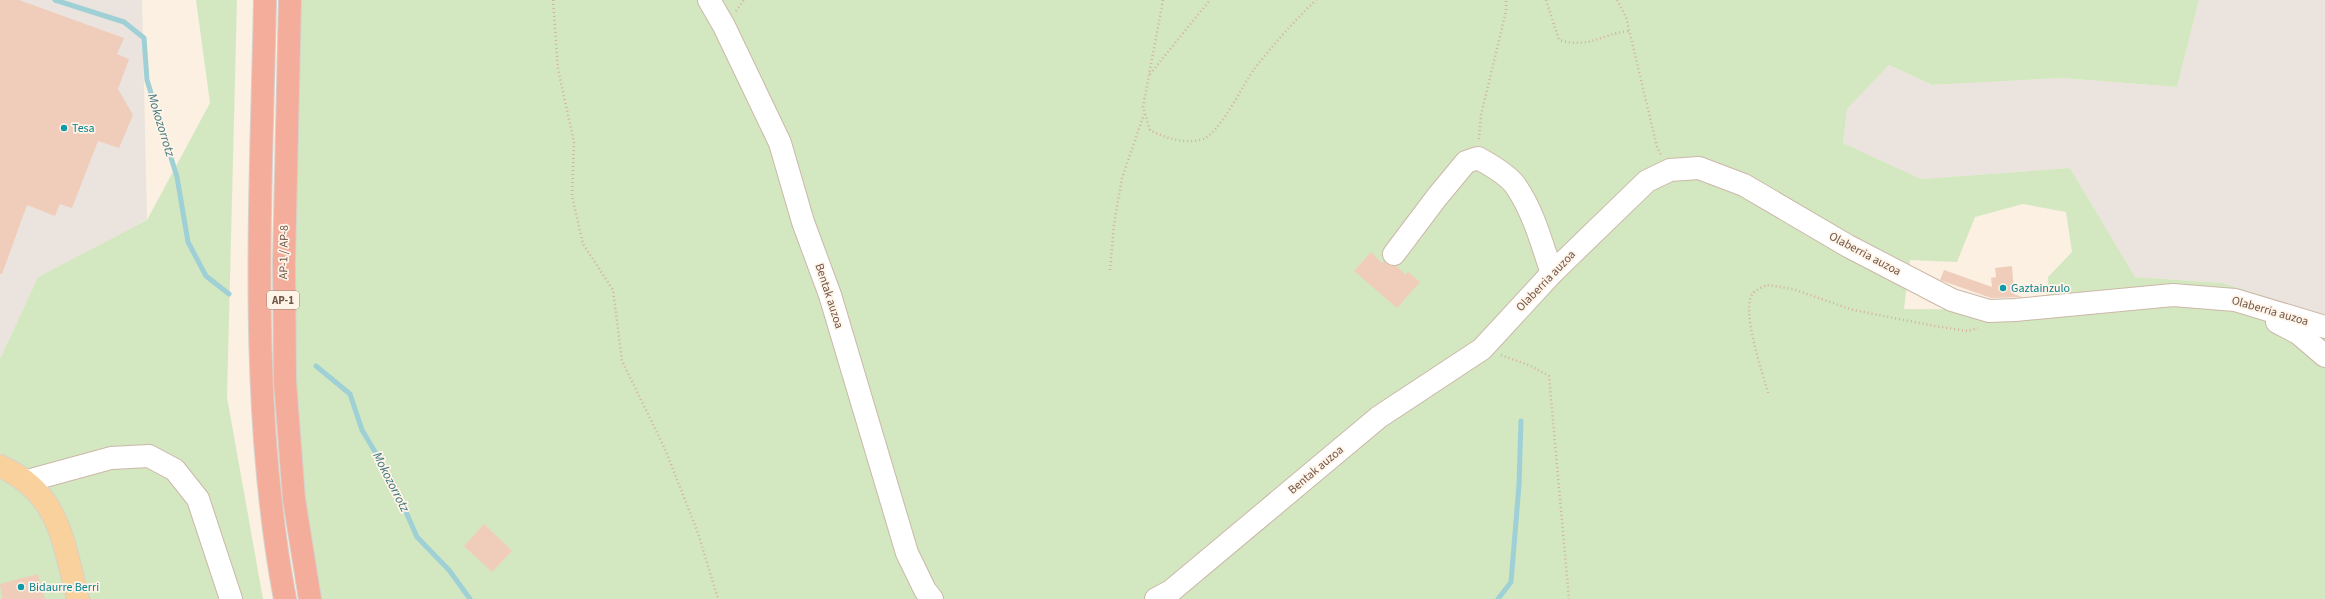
<svg xmlns="http://www.w3.org/2000/svg" width="2325" height="599" viewBox="0 0 2325 599" font-family="'Source Sans 3',sans-serif">
	<rect width="100%" height="100%" fill="#fbf0e2"/>
	<g fill="#ebe3dd">
		<polygon points="0,0 142,0 147,220 38,277 0,359"/>
		<polygon points="2199,0 2325,0 2325,316 2223,283 2135,277 2070,168 1921,179 1843,143 1847,109 1889,65 1932,85 2062,78 2177,87"/>
	</g>
	<g fill="#d3e8c1" fill-rule="evenodd">
		<polygon points="196,0 237,0 227,397 263,599 0,599 0,359 38,277 147,220 210,103"/>
		<path d="M300,0H2199L2177,87L2062,78L1932,85L1889,65L1847,109L1843,143L1921,179L2070,168L2135,277L2223,283L2325,316V599H318L294,437L292,264ZM2023,204L2066,212L2072,252L2048,277L2047,310L1904,309L1910,260L1957,262L1975,217Z"/>
	</g>
	<g fill="none" stroke-linecap="round" stroke-linejoin="round">
		<g stroke="#9ed0d6" stroke-width="5">
			<polyline points="55,0 124,22 144,38 147,80 177,177 188,242 206,276 229,294"/>
			<polyline points="316,366 350,394 362,430 392,480 417,537 449,570 470,599"/>
			<polyline points="1498,599 1511,582 1519,485 1521,421"/>
		</g>
	</g>
	<g fill="#f0cdbb">
		<polygon points="0,0 19,0 124,38 117,54 129,59 118,89 133,115 119,148 98,141 72,208 60,204 55,216 27,205 2,274 0,274"/>
		<polygon points="1371,252 1382,263 1384,261 1387,264 1396,266 1406,275 1408,272 1420,282 1397,308 1354,271"/>
		<polygon points="2012,266 2014,294 2022,297 1991,298 1940,280 1944,270 1992,287 1991,278 1996,277 1995,268"/>
		<polygon points="484,524 512,551 492,572 464,546"/>
		<polygon points="38,574 45,599 2,599 0,584"/>
	</g>
	<g fill="none" stroke-linecap="round" stroke-linejoin="round">
		<g stroke="#ccb7a9" stroke-width="24">
			<g id="minor">
				<polyline points="709,0 724,26 780,143 803,222 830,295 907,553 925,590 932,599"/>
				<path d="M1394,254L1437,197L1466,162L1478,158C1489,164 1511,177 1517,188C1534,213 1542,245 1552,273"/>
				<polyline points="2277,322 2298,333 2325,356"/>
				<polyline points="27,481 111,458 149,456 175,470 198,499 231,599"/>
				<polyline points="1156,599 1171,591 1379,417 1482,349 1552,273 1647,181 1670,170 1699,168 1744,185 1848,246 1952,300 1989,311 2015,310 2173,295 2235,300 2325,327"/>
			</g>
		</g>
		<g stroke="#d8d0cc" stroke-width="24">
			<path id="major" d="M0,466C60,493 63,542 78,599"/>
		</g>
		<g stroke="#d8d0cc" stroke-width="24">
			<g id="highway">
				<path d="M265,0C261,200 248,401 285,599"/>
				<polyline points="290,0 284,263 285,381 294,499 310,599"/>
			</g>
		</g>
		<g stroke="#d5b09e" stroke-width="2.5" stroke-dasharray="1 3" stroke-linecap="butt">
			<polyline points="553,0 558,69 574,142 572,196 583,244 613,290 622,361 665,449 698,533 718,599"/>
			<path d="M1163,0L1143,107L1150,130C1165,138 1186,145 1203,139C1221,132 1243,84 1255,68C1274,44 1294,21 1316,0"/>
			<path d="M1546,0L1559,40C1591,49 1600,34 1629,31"/>
			<polyline points="1617,0 1626,17 1657,147 1661,155"/>
			<polyline points="736,11 744,0"/>
			<polyline points="1150,74 1210,0"/>
			<polyline points="1479,139 1481,115 1506,11 1506,0"/>
			<polyline points="1110,270 1114,224 1122,178 1144,114"/>
			<polyline points="1501,355 1531,366 1549,376 1569,599"/>
			<path d="M1768,393C1763,374 1740,309 1753,293C1756,290 1763,287 1767,285L1793,289L1853,310L1935,326L1967,331L1978,328"/>
		</g>
		<use href="#minor" stroke="#fff" stroke-width="22"/>
		<use href="#major" stroke="#f9d19c" stroke-width="22"/>
		<use href="#highway" stroke="#f4ad9a" stroke-width="22"/>
	</g>
	<g fill="#0f9aa8" stroke="#fff4e8" stroke-width="1.5">
		<circle cx="64" cy="128" r="4"/>
		<circle cx="2003" cy="288" r="4"/>
		<circle cx="21" cy="587" r="4"/>
	</g>
	<g text-anchor="middle" dominant-baseline="central" stroke-width="3.5" stroke-linejoin="round" paint-order="stroke">
		<rect fill="#fff4e8" stroke="#9c8579" stroke-width="1" x="267" y="291" width="32" height="18" rx="3"/>
		<g font-size="11" font-weight="bold" fill="#725649">
			<text x="283" y="300">AP-1</text>
		</g>
		<g font-size="12" fill="#0d838f" stroke="#fff4e8" text-anchor="start">
			<text x="72" y="128">Tesa</text>
			<text x="2011" y="288">Gaztainzulo</text>
			<text x="29" y="587">Bidaurre Berri</text>
		</g>
		<g font-size="12" fill="#725649" stroke="#fff4e8">
			<text transform="translate(284 252) rotate(-89)">AP-1 / AP-8</text>
			<text transform="translate(1865 254) rotate(28)">Olaberria auzoa</text>
			<text transform="translate(1546 281) rotate(-46)">Olaberria auzoa</text>
			<text transform="translate(829 296) rotate(72)">Bentak auzoa</text>
			<text transform="translate(2270 311) rotate(16)">Olaberria auzoa</text>
			<text transform="translate(1316 470) rotate(-40)">Bentak auzoa</text>
		</g>
		<g font-size="13" font-style="italic" fill="#41787f" stroke="#fff4e8">
			<text transform="translate(161 125) rotate(73)">Mokozorrotz</text>
			<text transform="translate(391 482) rotate(63)">Mokozorrotz</text>
		</g>
	</g>
</svg>
